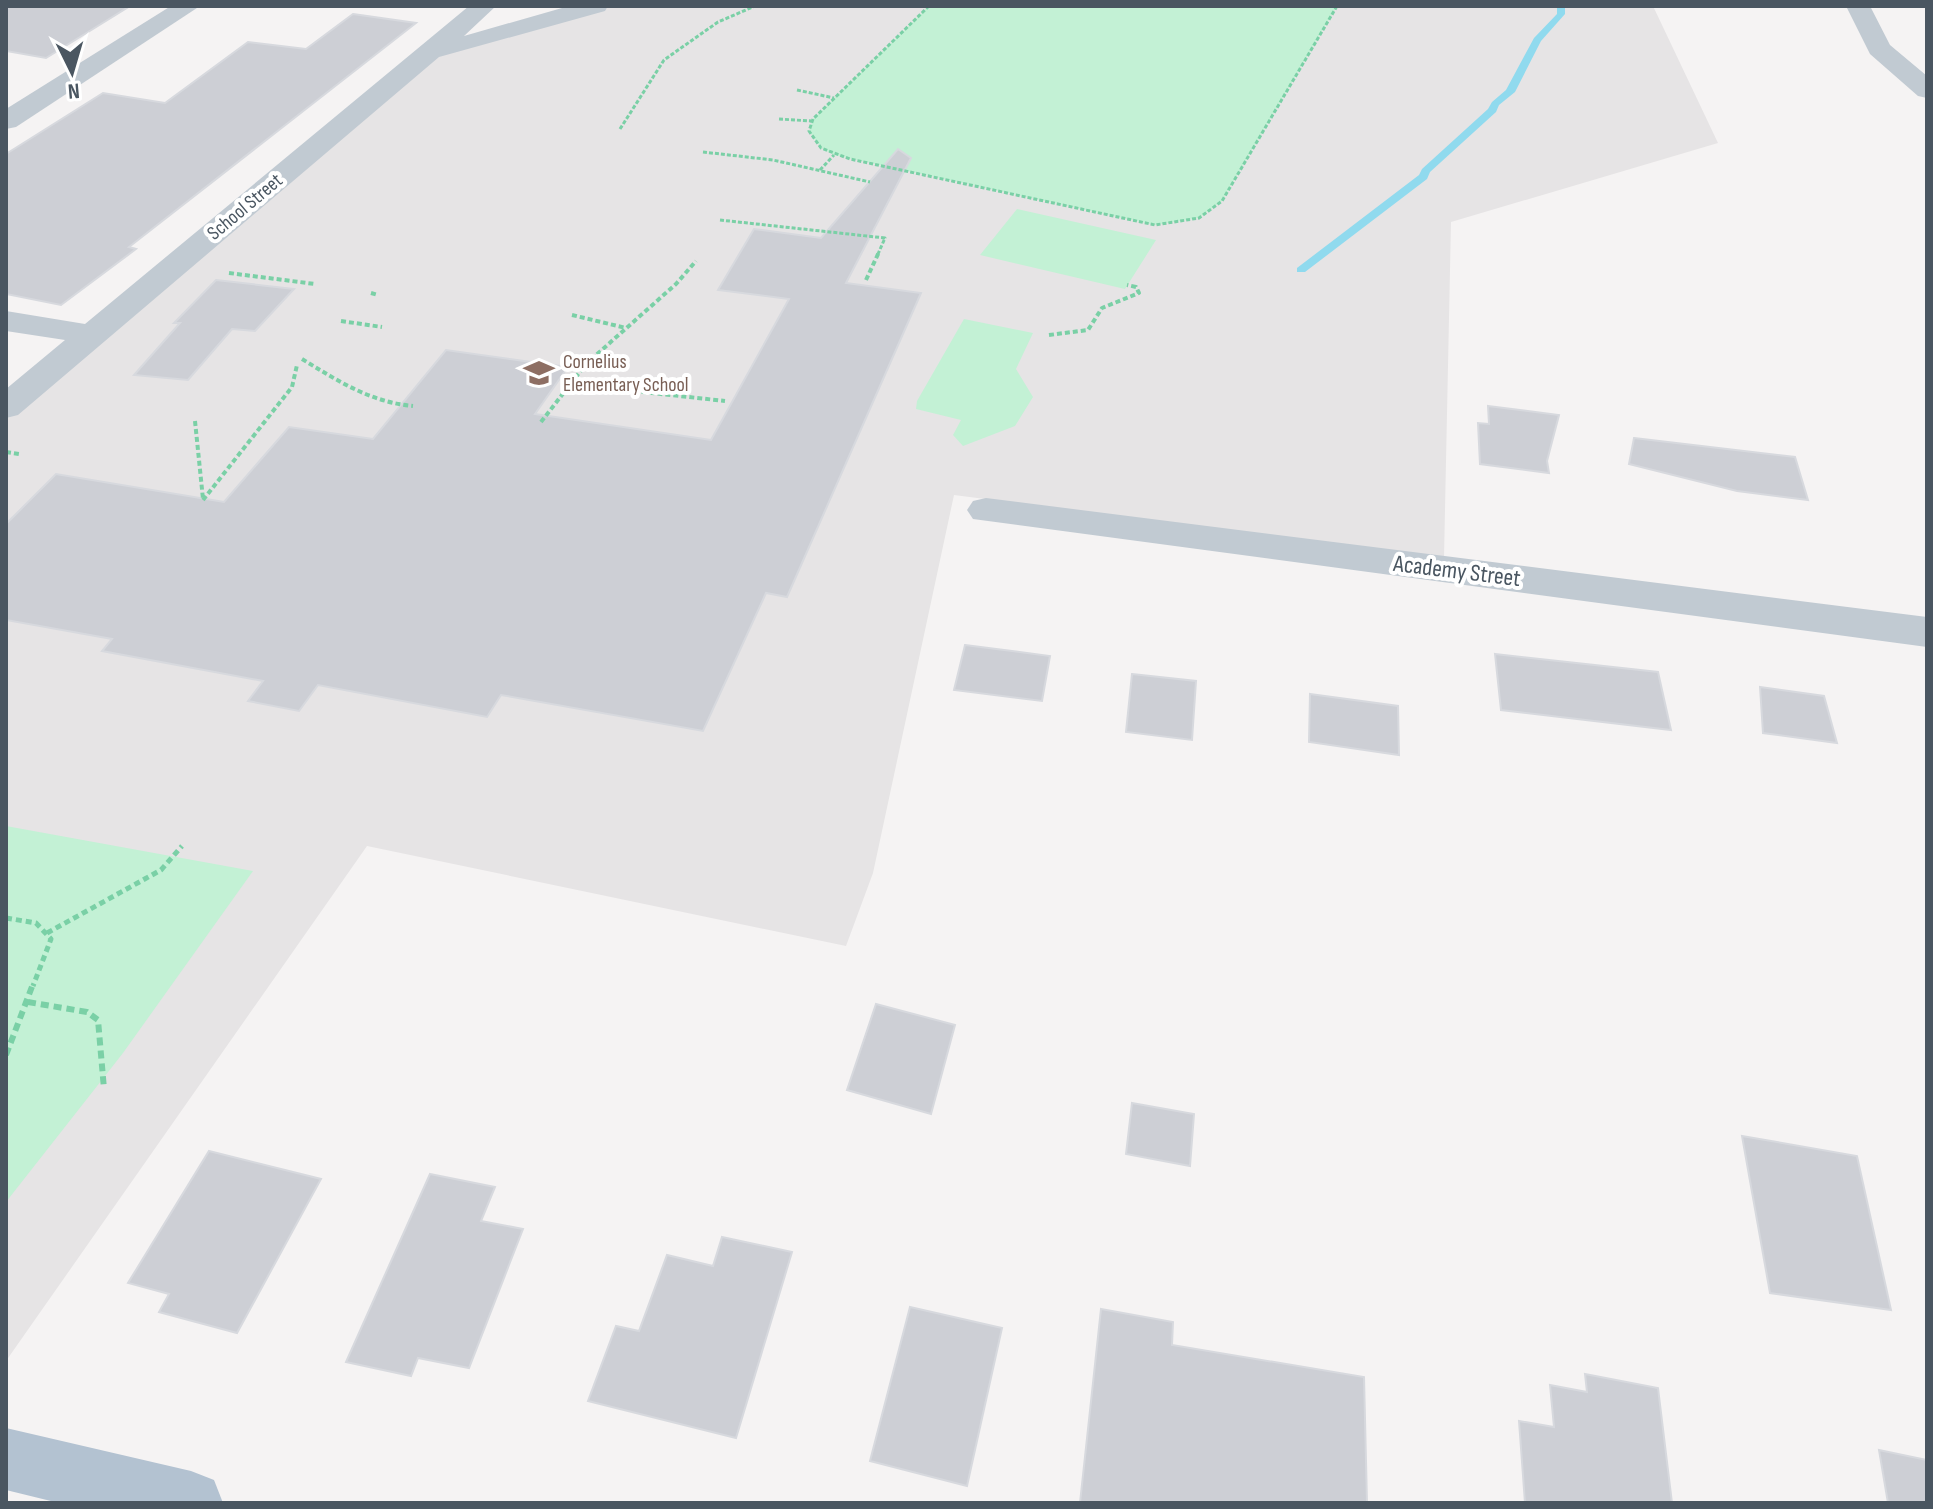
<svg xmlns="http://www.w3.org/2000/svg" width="1933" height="1509" viewBox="0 0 1933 1509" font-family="'Sofia Sans Condensed',sans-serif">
	<rect width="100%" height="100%" fill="#f5f3f3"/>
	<polygon fill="#e6e4e5" points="605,6 1653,6 1718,143 1451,222 1444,558 954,495 873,873 846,946 367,846 6,1361 6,412 433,54"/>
	<g fill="#c3f1d5">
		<polygon points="929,6 1337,6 1222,201 1199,218 1155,225 834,155 821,148 809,131 813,119"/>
		<polygon points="1017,209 1156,240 1125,289 980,255"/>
		<polygon points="964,319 1033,333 1016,369 1033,397 1015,426 963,446 953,435 961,420 916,409 917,401"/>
		<polygon points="6,826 253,871 123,1053 6,1202"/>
	</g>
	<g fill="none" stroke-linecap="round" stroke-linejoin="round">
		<polygon fill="#90daee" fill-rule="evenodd" points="1557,6 1565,6 1565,14 1541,41 1515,92 1499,105 1496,112 1430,172 1427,179 1305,272 1297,272 1297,268 1419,175 1422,169 1488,109 1492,102 1506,90 1534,38 1557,14"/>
	</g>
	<g fill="#cdcfd5" stroke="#d7d9de" stroke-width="2">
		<polygon points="6,6 130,6 46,58 6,51"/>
		<polygon points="353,14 416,23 129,247 136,249 61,305 6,294 6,154 103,93 165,103 248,42 306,49"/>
		<polygon points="898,149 911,158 846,283 921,293 787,597 766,593 703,731 501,695 487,717 318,685 299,711 248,701 263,681 102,651 112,639 6,620 6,524 56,474 224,502 289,427 373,439 446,350 568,367 535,414 711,440 789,299 718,290 754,229 821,238"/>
		<polygon points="216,280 294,289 255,331 232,329 188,380 134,375 180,323 174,323"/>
		<polygon points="1488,406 1559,415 1547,461 1549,473 1480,464 1478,423 1489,424"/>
		<polygon points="1634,438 1795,457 1808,500 1737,491 1629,464"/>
		<polygon points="965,645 1050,656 1042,701 954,690"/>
		<polygon points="1495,654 1658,672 1671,730 1501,710"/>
		<polygon points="1132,674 1196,681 1192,740 1126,732"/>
		<polygon points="1760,687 1824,696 1837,743 1763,733"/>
		<polygon points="1310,694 1398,706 1399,755 1309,742"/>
		<polygon points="876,1004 955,1025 931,1114 847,1090"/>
		<polygon points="1132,1103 1194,1114 1190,1166 1126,1154"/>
		<polygon points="1742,1136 1857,1156 1891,1310 1770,1293"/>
		<polygon points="209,1151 321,1179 237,1333 159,1312 169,1294 128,1283"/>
		<polygon points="430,1174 495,1187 481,1221 523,1229 469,1368 418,1358 411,1376 346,1362"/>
		<polygon points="722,1237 792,1252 736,1438 588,1401 616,1326 639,1331 667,1255 713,1266"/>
		<polygon points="910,1307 1002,1328 967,1486 870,1461"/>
		<polygon points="1101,1309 1173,1322 1172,1345 1364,1377 1367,1503 1080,1503"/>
		<polygon points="1585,1374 1658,1388 1672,1503 1525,1503 1519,1421 1554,1427 1550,1385 1587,1392"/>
		<polygon points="1879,1450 1927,1460 1927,1503 1888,1503"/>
	</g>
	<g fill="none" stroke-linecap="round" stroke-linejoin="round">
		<g stroke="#7ad0a6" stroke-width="3" stroke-dasharray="4 2" stroke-linecap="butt">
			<polyline points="929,6 813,119 809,131 821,148 850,159 1155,225 1199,218 1222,201 1337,6"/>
			<polyline points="797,90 834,98"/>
			<polyline points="779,119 811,121"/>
			<polyline points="620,129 664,60 718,22 755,6"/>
			<polyline points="703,152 773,160 870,182"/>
			<polyline points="820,170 834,155"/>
			<polyline points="720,220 885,238 878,254"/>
		</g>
		<g stroke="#7ad0a6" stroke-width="4" stroke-dasharray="5 3" stroke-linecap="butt">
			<polyline points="229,273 315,284"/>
			<polyline points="866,280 879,252"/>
			<polyline points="371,293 378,295"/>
			<polyline points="572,315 626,328"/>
			<polyline points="341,321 382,327"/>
			<polyline points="1049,335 1088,330 1102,308 1139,293 1136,287 1127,285"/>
			<path d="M302,359C338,381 370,402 413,406"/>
			<polyline points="570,384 725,401"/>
			<polyline points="195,421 203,499"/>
			<polyline points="541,422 586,364 676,284 696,261"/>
			<polyline points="6,452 19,454"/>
			<polyline points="203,500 292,387 297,365"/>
		</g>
		<g stroke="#7ad0a6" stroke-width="5" stroke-dasharray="6 4" stroke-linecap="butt">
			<polyline points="6,918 36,923 51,939 33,986"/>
			<polyline points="47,933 161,870 182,846"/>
		</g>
		<g stroke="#7ad0a6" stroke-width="6" stroke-dasharray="8 5" stroke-linecap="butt">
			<polyline points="28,1002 87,1012 98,1020 104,1089"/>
			<polyline points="6,1055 33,984"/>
		</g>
		<g fill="#c1cad2" fill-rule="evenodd">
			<polygon points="171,6 200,6 16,127 6,129 6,109"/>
			<polygon points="469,6 496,6 464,36 569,6 608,6 605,11 439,57 18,415 6,418 6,389 65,340 6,331 6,311 85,324"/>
			<polygon points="1846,6 1870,6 1890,45 1927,76 1927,98 1918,96 1870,54"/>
			<polygon points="986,498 1927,617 1927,647 973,519 967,510 973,501"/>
		</g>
		<polygon fill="#b3c2d1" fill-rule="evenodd" points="6,1428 191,1471 214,1480 223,1503 59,1503 6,1490"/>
	</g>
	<defs>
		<g id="school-bare" transform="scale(2.4)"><path d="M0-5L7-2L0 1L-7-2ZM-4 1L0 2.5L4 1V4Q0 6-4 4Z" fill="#8d6e63" stroke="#fff" stroke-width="2.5" paint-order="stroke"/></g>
	</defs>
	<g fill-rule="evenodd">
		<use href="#school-bare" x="539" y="373"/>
	</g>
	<g text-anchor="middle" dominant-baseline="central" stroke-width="8" stroke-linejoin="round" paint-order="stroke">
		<g font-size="20" fill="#4a5661" stroke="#fff">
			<text transform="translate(245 207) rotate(-40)">School Street</text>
		</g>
		<g font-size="20" fill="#785e54" stroke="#fff" text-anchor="start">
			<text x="563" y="362">Cornelius<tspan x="563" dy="23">Elementary School</tspan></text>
		</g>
		<g font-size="24" fill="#4a5661" stroke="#fff">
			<text transform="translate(1457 571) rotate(7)">Academy Street</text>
		</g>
	</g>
	<rect width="1933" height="1509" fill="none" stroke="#4a5661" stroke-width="16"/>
	<g transform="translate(72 72) rotate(175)" stroke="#ffffff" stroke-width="6" paint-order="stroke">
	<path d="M0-6L14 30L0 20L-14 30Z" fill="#4a5661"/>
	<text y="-12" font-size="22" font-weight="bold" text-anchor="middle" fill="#4a5661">N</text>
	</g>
</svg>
